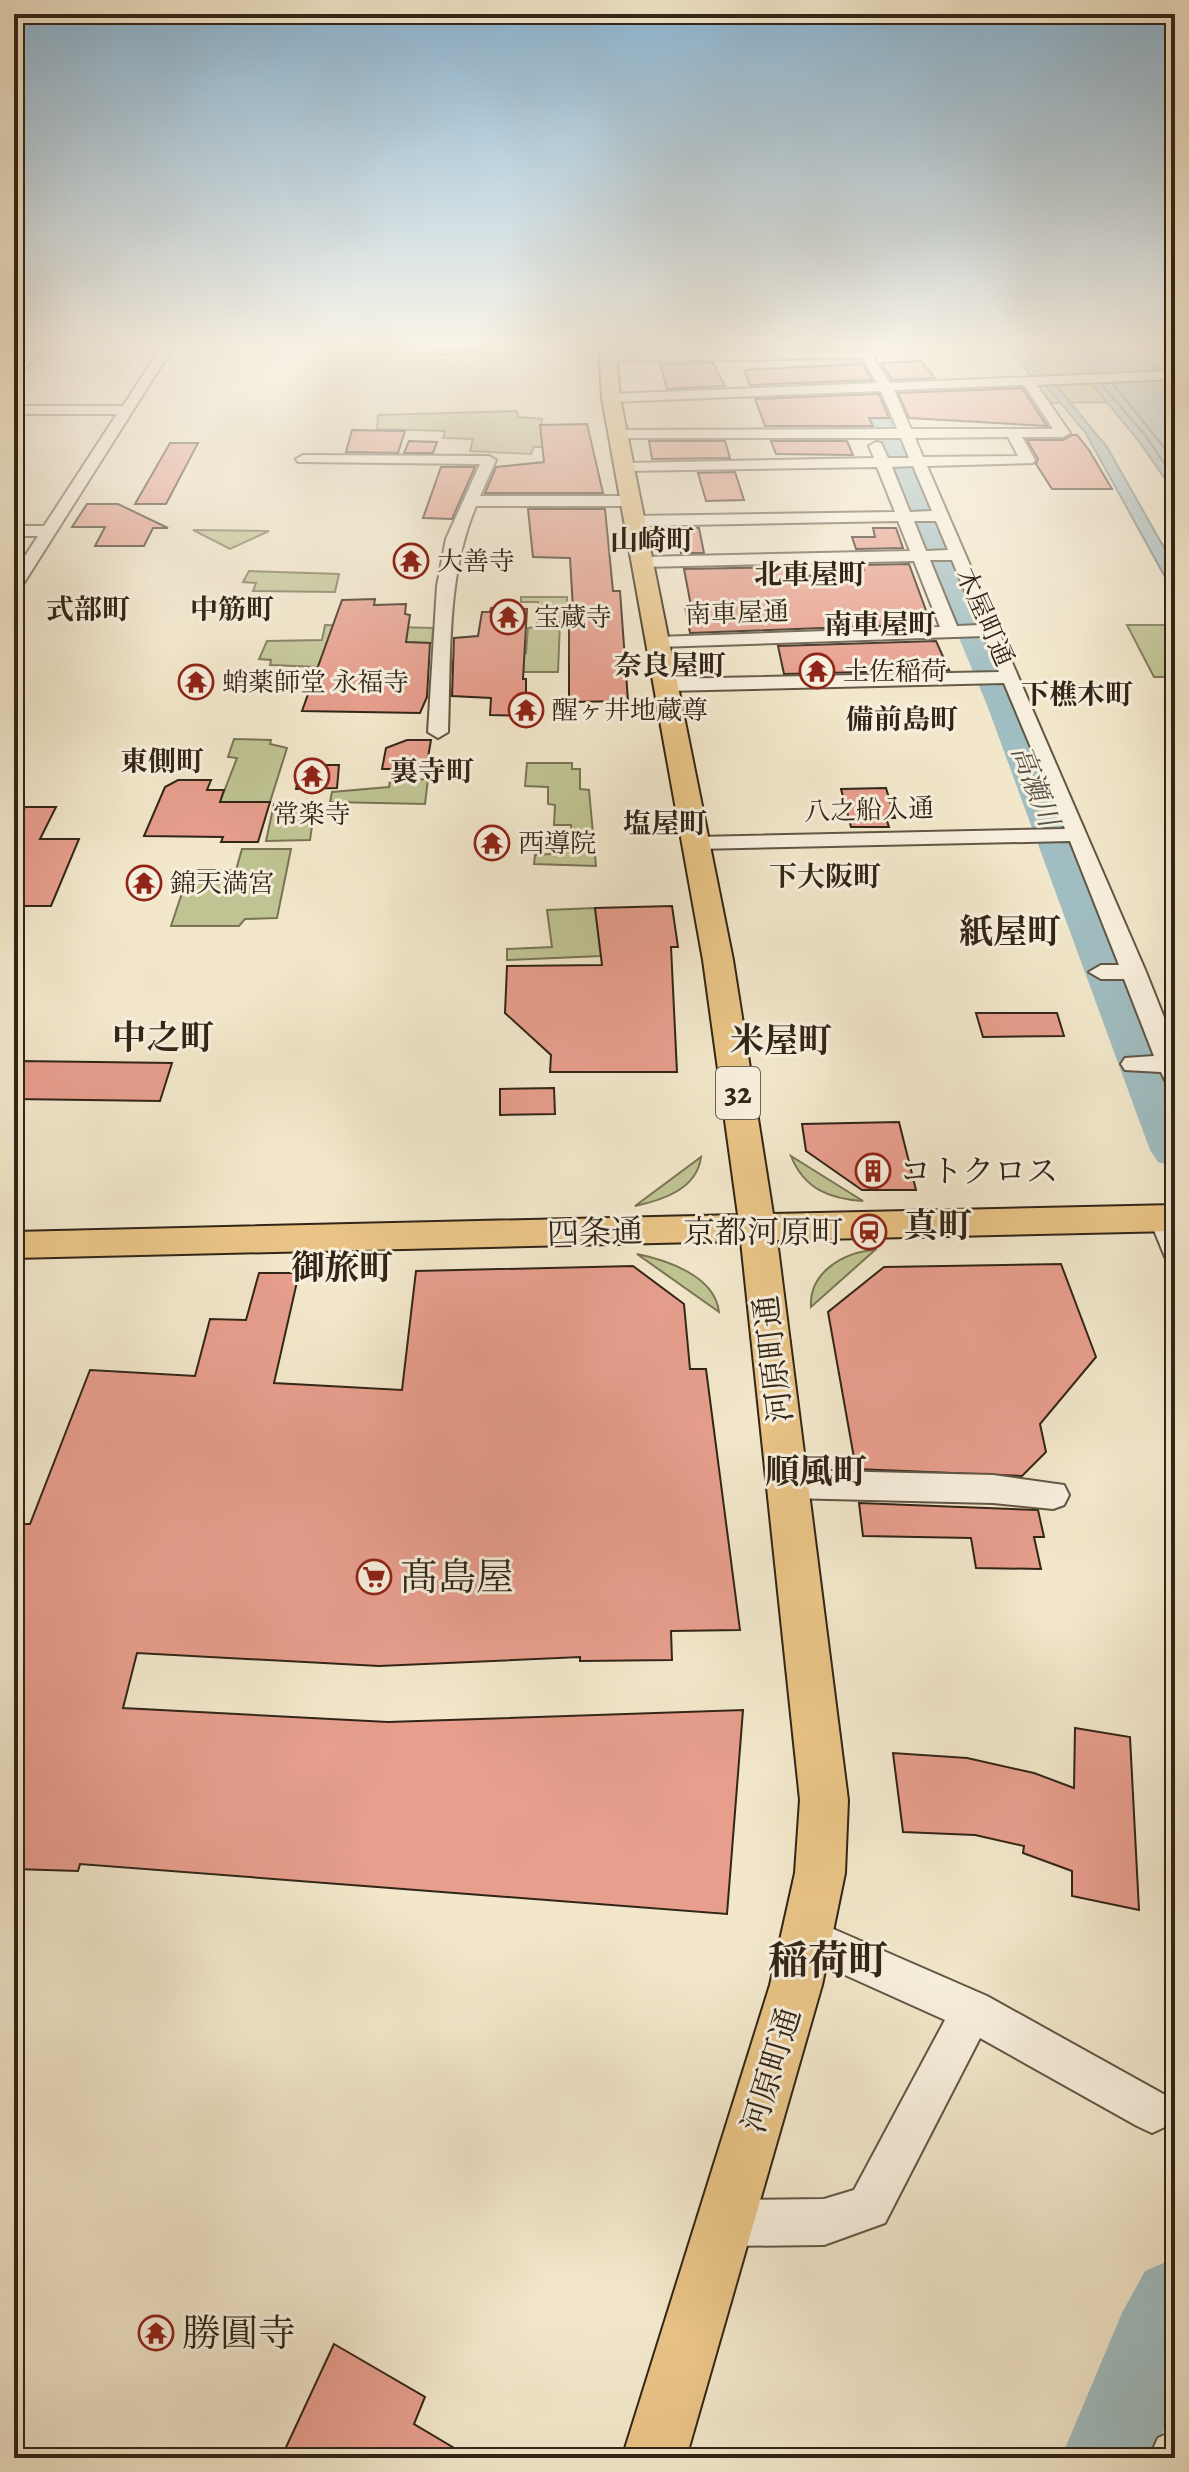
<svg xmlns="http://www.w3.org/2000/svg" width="1189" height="2472" viewBox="0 0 1189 2472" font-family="Alegreya,'Noto Serif JP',serif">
	<rect width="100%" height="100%" fill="#f2e7cb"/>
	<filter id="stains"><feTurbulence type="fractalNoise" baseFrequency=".0025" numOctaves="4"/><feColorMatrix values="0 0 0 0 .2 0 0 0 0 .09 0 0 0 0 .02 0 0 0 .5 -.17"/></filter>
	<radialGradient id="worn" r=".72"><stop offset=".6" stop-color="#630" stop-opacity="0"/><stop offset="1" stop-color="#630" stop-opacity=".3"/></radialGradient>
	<g fill="#c0c493" stroke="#797455" stroke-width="2">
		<polygon points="448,344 536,344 530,345 530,355 436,355 438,346"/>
		<polygon points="1007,344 1155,344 1175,373 1175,401 1050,403"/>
		<polygon points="517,411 518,417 542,419 541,430 549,447 534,447 531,454 470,451 473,439 443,438 445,431 377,429 378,415"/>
		<polygon points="193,530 269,531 230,549"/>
		<polygon points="249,571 339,574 335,592 253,591 256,583 243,582"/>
		<polygon points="521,597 567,597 567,621 560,622 558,672 450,672 452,660 516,660 517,653 526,653 528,628 537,627 538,602 521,602"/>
		<polygon points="325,625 433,628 432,643 353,641 322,657 318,667 270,665 271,660 259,659 267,641 322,640"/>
		<polygon points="1127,625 1175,625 1175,677 1154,677"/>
		<polygon points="234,739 271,740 270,744 287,748 270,802 220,802 237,758 228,757"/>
		<polygon points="527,763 572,763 572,769 580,769 580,789 589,790 596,866 534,864 535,855 550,854 551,844 572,844 571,825 554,825 555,805 548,804 548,787 525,786"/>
		<polygon points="428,779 425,804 330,802 332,792 389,787 390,781"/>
		<polygon points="274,804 315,804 310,840 266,841"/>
		<polygon points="242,849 291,849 277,918 245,919 239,926 171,926 188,875 196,875 198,870 236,870"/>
		<polygon points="595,908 601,956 507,960 507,949 552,947 547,910"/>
		<path d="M791,1156L863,1201C830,1199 804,1189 791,1156Z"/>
		<path d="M701,1157C697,1189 663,1200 635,1206Z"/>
		<path d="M875,1250L811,1307C809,1272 844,1252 875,1250Z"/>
		<path d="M637,1254C667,1260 715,1276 719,1312Z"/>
	</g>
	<g fill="#a0bdc1" stroke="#74807d" stroke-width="2">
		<polygon points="1011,344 1022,344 1107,447 1175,567 1175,595 1085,432"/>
		<polygon points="1059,344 1139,344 1175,395 1175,493 1138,440"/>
	</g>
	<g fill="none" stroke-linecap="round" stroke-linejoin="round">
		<g stroke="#69716c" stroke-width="2">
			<polyline points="1101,384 1145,435 1175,479"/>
			<polyline points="1113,384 1175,461"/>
		</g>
		<g fill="#a0bdc1" fill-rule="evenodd">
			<polygon points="841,344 865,344 857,354 881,393 1021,705 1175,1086 1175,1167 1158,1162 1150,1150 987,705 857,393 833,353"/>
			<polygon points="1175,2258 1175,2400 1153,2458 1061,2458 1122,2313 1145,2271"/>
		</g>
	</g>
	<g fill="#e79e8d" stroke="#322517" stroke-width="2">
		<polygon points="921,361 935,378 892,380 881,363"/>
		<polygon points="713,363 725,386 667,389 660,364"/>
		<polygon points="862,364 872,380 750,385 744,370"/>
		<polygon points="1022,388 1047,426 909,418 898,393"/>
		<polygon points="879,394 889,418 869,418 873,426 765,426 755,399"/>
		<polygon points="587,424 603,493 485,493 496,467 544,462 540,425"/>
		<polygon points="352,430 405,431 398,453 346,452"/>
		<polygon points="1072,435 1077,435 1089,450 1112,489 1052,489 1036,464 1038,459 1027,440 1063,440"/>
		<polygon points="409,441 437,442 433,453 404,453"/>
		<polygon points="649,441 725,441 730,458 652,459"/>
		<polygon points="771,441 847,441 853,455 776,454"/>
		<polygon points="170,443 198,443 166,504 135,504"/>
		<polygon points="441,467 475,467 452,519 423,518"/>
		<polygon points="735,472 744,500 706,501 698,473"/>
		<polygon points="87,504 118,504 168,528 153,528 144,546 95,546 105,527 72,527"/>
		<polygon points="528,509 605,509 613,591 620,591 628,701 569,702 569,609 573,609 570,558 533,557"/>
		<polygon points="676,528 699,528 704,553 681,553"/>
		<polygon points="873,528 896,528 903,548 856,549 852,537 875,537"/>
		<polygon points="909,564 931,624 690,633 685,606 691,606 684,569 793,567 796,576 849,575 847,570 864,570 862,565"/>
		<polygon points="375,599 374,605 406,604 405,614 410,615 406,642 430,643 427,697 420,713 302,711 342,600"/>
		<polygon points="491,608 527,609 523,679 526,679 526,716 490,715 491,698 452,696 454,638 478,636 482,612 490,612"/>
		<polygon points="936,641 949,670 784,674 778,646"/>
		<polygon points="407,740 431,740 426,769 382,769 386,748"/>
		<polygon points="301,765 339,765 337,788 296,789"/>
		<polygon points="178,780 211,780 207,790 224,790 220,802 270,802 258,842 221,842 223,837 144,836 165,787"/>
		<polygon points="886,788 895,818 886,818 889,827 851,827 841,789"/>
		<polygon points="25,807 56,807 40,839 79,839 51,906 14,906 14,828"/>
		<polygon points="672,906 678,947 671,947 677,1072 550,1072 551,1055 505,1013 507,966 602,965 595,908"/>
		<polygon points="976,1013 1057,1013 1064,1036 983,1037"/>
		<polygon points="19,1061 172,1063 160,1101 14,1099 14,1075"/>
		<polygon points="554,1088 555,1114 500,1115 500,1089"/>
		<polygon points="899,1122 916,1190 862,1190 806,1151 802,1124"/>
		<polygon points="1061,1264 1096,1357 1040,1424 1046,1452 1022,1476 856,1469 828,1312 884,1267"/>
		<polygon points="633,1266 684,1304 690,1369 706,1369 740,1630 671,1631 672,1660 580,1661 580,1657 379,1666 137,1653 123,1708 388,1722 743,1710 727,1914 80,1864 78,1871 14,1869 14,1524 30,1524 90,1370 195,1376 210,1319 246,1320 259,1273 299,1273 274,1383 402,1390 416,1271"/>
		<polygon points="859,1503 1038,1510 1044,1537 1034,1537 1041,1569 976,1568 971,1538 863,1536"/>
		<polygon points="1075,1728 1130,1737 1139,1910 1072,1896 1072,1871 1023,1853 1024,1846 975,1835 903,1832 893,1753 967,1758 1034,1773 1074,1788"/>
		<polygon points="334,2344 425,2397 414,2424 471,2458 281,2458"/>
	</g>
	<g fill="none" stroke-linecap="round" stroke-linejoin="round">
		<g stroke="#625644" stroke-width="4">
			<g id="minor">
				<polygon points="35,344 47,344 14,380 14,368"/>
				<polygon points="163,344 175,344 22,586 14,591 14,573 38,536 14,536 14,526 44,526 117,414 14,414 14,406 123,406"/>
				<path d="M872,344H884L874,359L890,383L1175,371V379L1037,385L1070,433L1063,437H1022L1035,460L1033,463L927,466L1146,972L1175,1045V1084L1166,1082L1161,1072L1125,1070L1121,1064L1125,1058L1154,1056L1124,979H1101L1089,972L1101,965H1119L1070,841L697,849L686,843L697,837L1065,829L1004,683L666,691L657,685L666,679L999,672L984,636L658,647L649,642L658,637L940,627L914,561L642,567L634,562L642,557L910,551L898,521L634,526L626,521L634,516L895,512L877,467L624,471L617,467L624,463L874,458L869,446L876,442L881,443L888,458H909L901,438H618L611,434L618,430L897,429L881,391L611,402L604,398L611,394L877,383L862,358L602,361L601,358L607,354L867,350ZM1024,385L1053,429H911L894,390ZM1008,437L1018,456L923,457L915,438ZM913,466L932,511L910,512L892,467ZM914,521H936L948,550L926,551ZM930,560H952L979,625L957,626Z"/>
				<path d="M303,455L489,456L496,460L480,496H630L638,501L630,506H476C446,577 451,656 448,732L438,738L428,732L437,586L446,539L480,464L298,462L296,459Z"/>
				<polygon points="1163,1208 1175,1215 1175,1260 1165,1257 1149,1218 1153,1211"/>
				<polygon points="788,1470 993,1475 1064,1485 1069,1495 1064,1505 1053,1509 993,1503 788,1498 777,1494 772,1484 777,1474"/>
				<polygon points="808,1918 987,1996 1167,2096 1174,2111 1167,2126 1152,2133 1137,2126 980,2038 885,2223 824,2245 725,2246 709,2239 702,2223 709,2207 725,2200 824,2199 854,2190 945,2020 794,1952 788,1938 794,1924"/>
				<polygon points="1175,2430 1175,2458 1149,2458 1158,2438"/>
			</g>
		</g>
		<g stroke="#322517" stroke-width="4">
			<polygon id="major" points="599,344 615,344 620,398 733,960 773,1214 1175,1205 1175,1231 777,1240 848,1800 845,1873 822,1985 686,2458 622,2458 770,1985 795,1873 800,1800 741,1241 14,1258 14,1232 738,1215 703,960 602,398"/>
		</g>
		<use href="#minor" fill="#f7efdd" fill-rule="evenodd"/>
		<use href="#major" fill="#e9c486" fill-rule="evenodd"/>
	</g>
	<linearGradient id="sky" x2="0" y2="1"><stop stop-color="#8bb8d8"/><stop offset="0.5" stop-color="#f9f4e8"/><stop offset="1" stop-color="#f9f4e8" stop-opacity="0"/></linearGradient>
	<rect width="1189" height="690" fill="url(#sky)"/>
	<defs>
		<g id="temple-ring" transform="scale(1.8)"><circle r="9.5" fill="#f7efdd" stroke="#8f2418" stroke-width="1.5"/><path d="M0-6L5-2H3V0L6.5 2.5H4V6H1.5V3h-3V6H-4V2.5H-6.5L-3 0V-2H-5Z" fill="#8f2418"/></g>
		<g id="building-ring" transform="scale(1.8)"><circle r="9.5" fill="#f7efdd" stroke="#8f2418" stroke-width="1.5"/><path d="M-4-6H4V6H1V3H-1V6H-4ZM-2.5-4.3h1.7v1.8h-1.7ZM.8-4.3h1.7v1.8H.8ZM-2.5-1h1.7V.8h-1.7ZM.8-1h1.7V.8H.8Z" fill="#8f2418"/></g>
		<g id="station-ring" transform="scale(1.8)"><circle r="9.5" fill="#f7efdd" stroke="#8f2418" stroke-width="1.5"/><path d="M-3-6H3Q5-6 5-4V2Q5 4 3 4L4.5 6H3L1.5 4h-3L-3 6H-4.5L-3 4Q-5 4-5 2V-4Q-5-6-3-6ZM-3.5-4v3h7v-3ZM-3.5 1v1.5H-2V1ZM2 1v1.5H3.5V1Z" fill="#8f2418"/></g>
		<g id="supermarket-ring" transform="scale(1.8)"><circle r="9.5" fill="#f7efdd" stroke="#8f2418" stroke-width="1.5"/><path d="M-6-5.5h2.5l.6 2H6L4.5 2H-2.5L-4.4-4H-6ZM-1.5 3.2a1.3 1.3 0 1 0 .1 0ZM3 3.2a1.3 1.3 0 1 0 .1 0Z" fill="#8f2418"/></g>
	</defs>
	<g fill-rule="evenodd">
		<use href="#temple-ring" x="411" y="561"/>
		<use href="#temple-ring" x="508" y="617"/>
		<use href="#temple-ring" x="817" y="671"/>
		<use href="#temple-ring" x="196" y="682"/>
		<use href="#temple-ring" x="526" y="710"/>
		<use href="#temple-ring" x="312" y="776"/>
		<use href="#temple-ring" x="492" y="843"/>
		<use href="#temple-ring" x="144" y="883"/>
		<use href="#building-ring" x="873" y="1171"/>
		<use href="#station-ring" x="869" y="1232"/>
		<use href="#supermarket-ring" x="374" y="1577"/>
		<use href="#temple-ring" x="156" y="2333"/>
	</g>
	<g text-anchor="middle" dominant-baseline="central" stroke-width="6" stroke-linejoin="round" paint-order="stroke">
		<g font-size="26" fill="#322517" stroke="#f7efdd" text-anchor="start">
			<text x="437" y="561">大善寺</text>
			<text x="534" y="617">宝蔵寺</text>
			<text x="843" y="671">土佐稲荷</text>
			<text x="222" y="682">蛸薬師堂 永福寺</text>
			<text x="552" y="710">醒ヶ井地蔵尊</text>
			<text x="312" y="814" text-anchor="middle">常楽寺</text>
			<text x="518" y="843">西導院</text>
			<text x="170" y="883">錦天満宮</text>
		</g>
		<g font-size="26" fill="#322517" stroke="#f7efdd">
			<text transform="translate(737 613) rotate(-2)">南車屋通</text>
			<text transform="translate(985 617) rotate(66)">木屋町通</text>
			<text transform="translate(869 810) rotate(-2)">八之船入通</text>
		</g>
		<g font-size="28" font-weight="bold" fill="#322517" stroke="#f7efdd">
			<text x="652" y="541">山崎町</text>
			<text x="810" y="575">北車屋町</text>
			<text x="88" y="610">式部町</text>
			<text x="232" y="610">中筋町</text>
			<text x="880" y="625">南車屋町</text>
			<text x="670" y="666">奈良屋町</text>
			<text x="1077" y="695">下樵木町</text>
			<text x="902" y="720">備前島町</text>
			<text x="162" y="762">東側町</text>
			<text x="432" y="772">裏寺町</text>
			<text x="665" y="824">塩屋町</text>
			<text x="825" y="877">下大阪町</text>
		</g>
		<g font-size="28" font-style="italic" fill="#53534a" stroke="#f7efdd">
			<text transform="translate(1035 786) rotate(69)">高瀬川</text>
		</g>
		<rect fill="#f7efdd" stroke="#6d6252" stroke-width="2" x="716" y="1067" width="44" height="52" rx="6"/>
		<g font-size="30" font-weight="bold" fill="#322517">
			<text x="738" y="1093">32</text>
		</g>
		<g font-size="32" fill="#322517" stroke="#f7efdd" text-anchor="start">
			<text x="899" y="1171">コトクロス</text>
			<text x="843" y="1232" text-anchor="end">京都河原町</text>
		</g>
		<g font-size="32" fill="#322517" stroke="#f7efdd">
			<text transform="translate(595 1232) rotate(-2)">四条通</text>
			<text transform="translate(773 1359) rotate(-97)">河原町通</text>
			<text transform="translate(771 2070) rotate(-73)">河原町通</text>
		</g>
		<g font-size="34" font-weight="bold" fill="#322517" stroke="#f7efdd">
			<text x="1010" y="931">紙屋町</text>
			<text x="163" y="1037">中之町</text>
			<text x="781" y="1040">米屋町</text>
			<text x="938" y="1225">真町</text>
			<text x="342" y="1267">御旅町</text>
			<text x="816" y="1471">順風町</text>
		</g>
		<g font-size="38" fill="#322517" stroke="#f7efdd" text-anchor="start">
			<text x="400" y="1577">髙島屋</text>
			<text x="182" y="2333">勝圓寺</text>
		</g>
		<g font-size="40" font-weight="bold" fill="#322517" stroke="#f7efdd">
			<text x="828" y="1960">稲荷町</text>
		</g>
	</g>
	<rect width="1189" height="2472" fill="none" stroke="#f2e7cb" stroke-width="48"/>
	<rect x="16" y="16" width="1157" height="2440" fill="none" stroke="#322517" stroke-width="4"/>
	<rect x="24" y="24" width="1141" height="2424" fill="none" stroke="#322517" stroke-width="2"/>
	<rect width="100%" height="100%" filter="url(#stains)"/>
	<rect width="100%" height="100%" fill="url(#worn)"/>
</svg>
